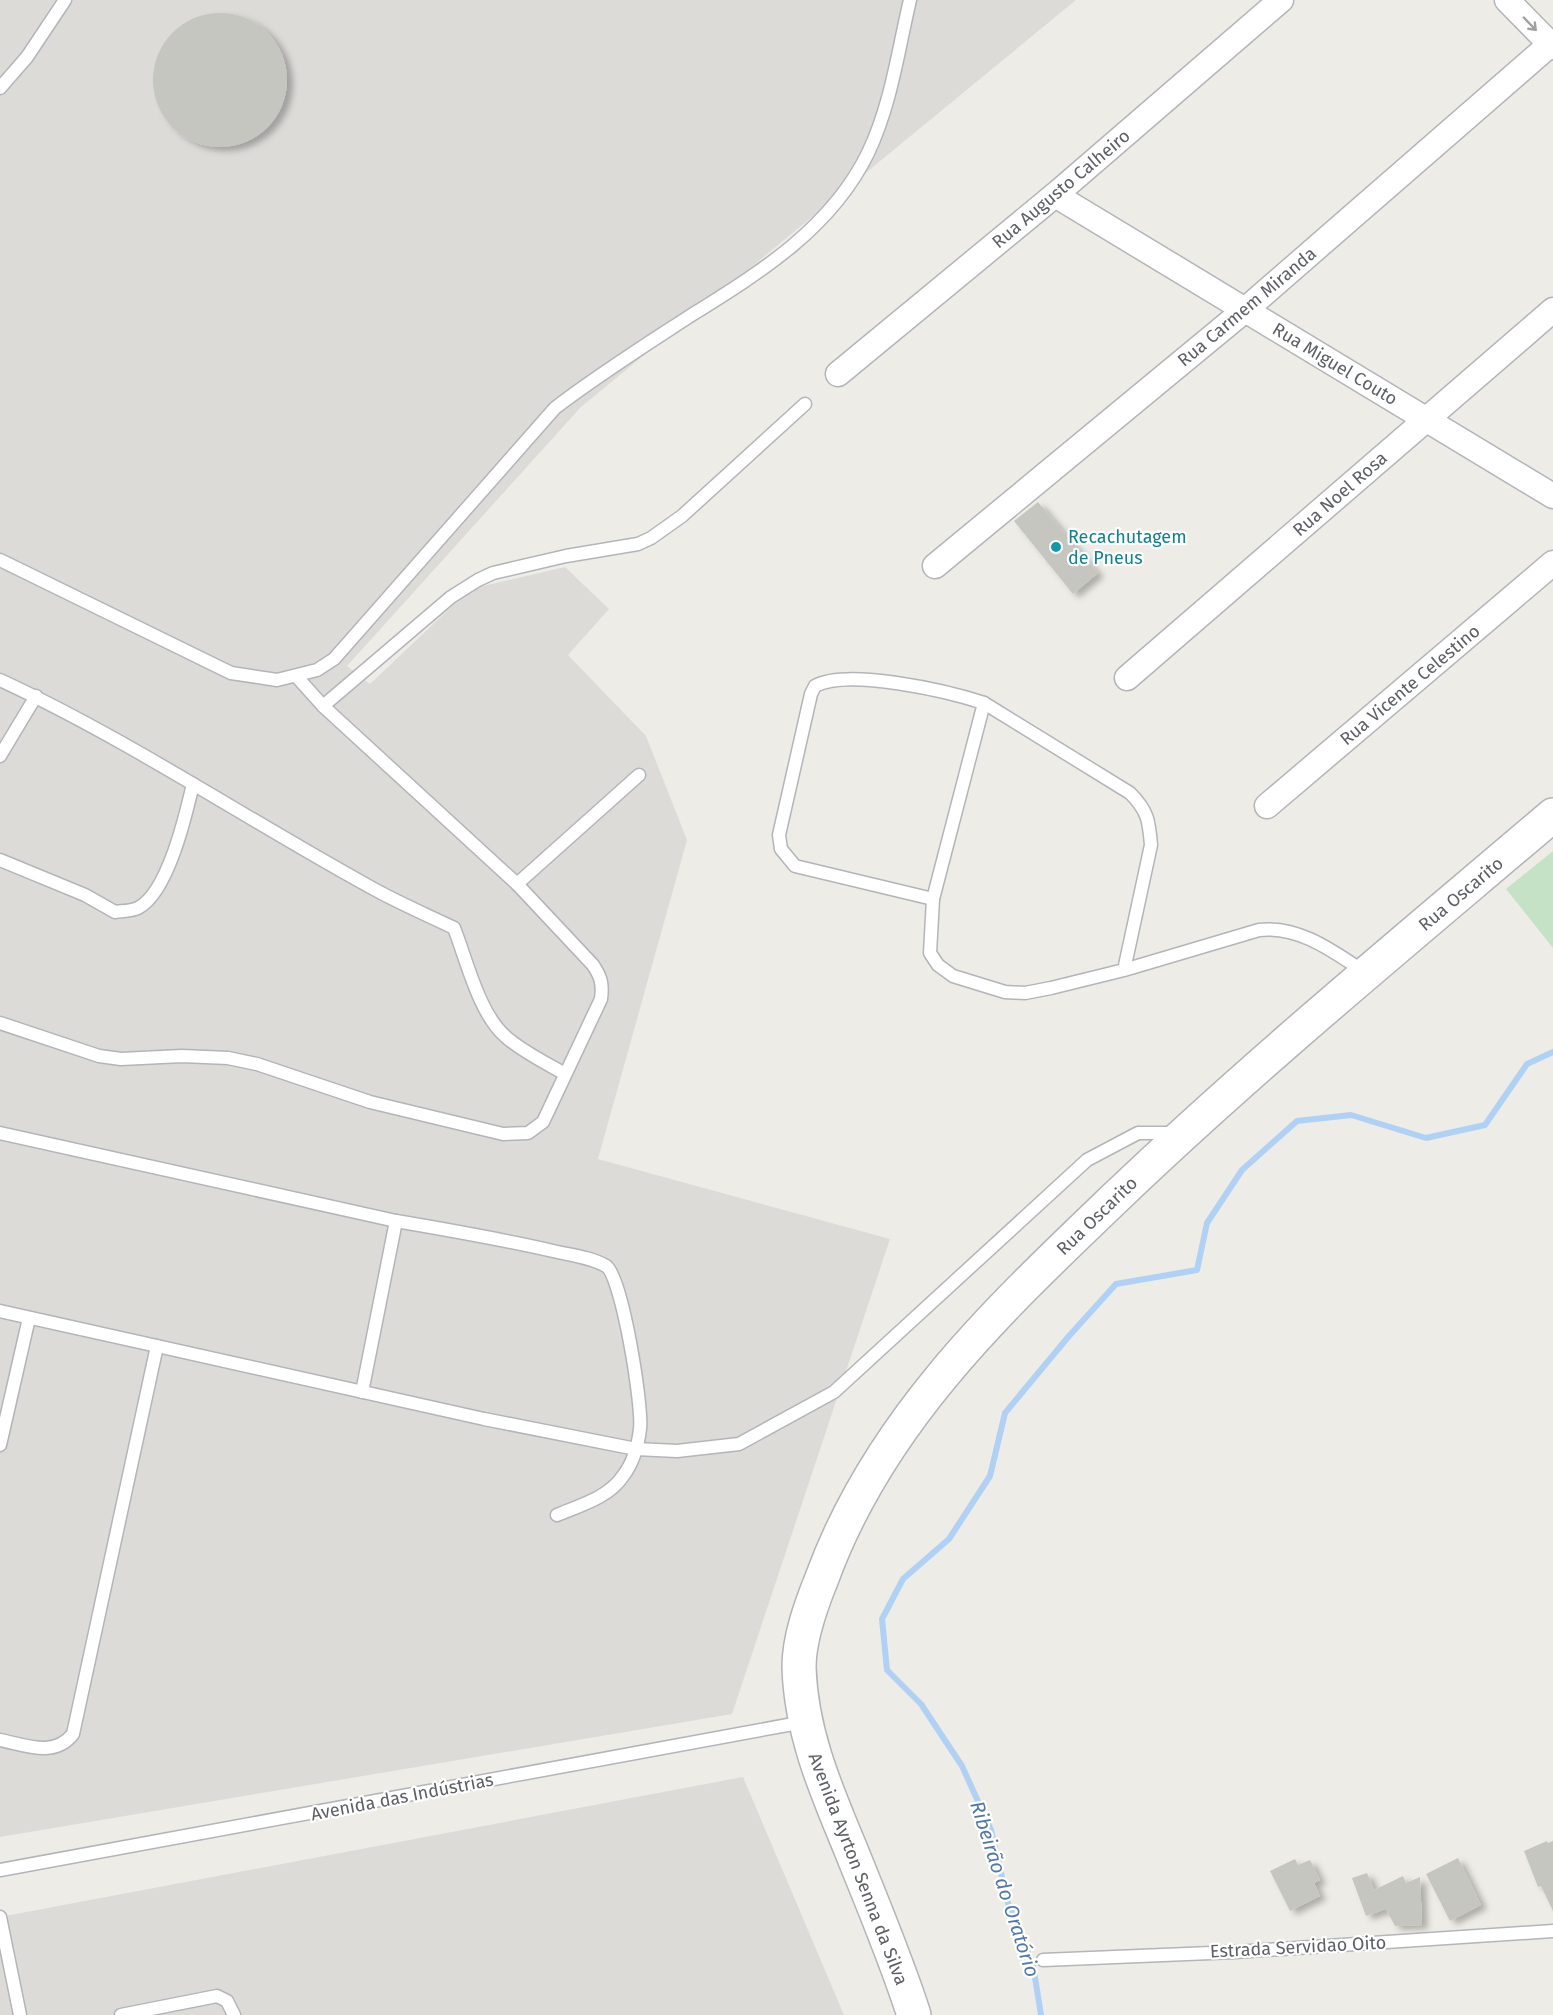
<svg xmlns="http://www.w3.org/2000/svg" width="1553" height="2015" viewBox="0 0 1553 2015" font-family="'Fira Sans',sans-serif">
	<defs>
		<filter id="shadow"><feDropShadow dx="6" dy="4" stdDeviation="3" flood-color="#0004"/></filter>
	</defs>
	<rect width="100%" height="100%" fill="#eeece6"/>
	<g fill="#dddbd8">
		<polygon points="0,0 1076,0 581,407 347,666 370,684 470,589 565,567 609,609 568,655 646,736 687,840 598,1159 890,1239 732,1714 0,1837"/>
		<polygon points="743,1777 844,2015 0,2015 0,1917"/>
	</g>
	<polygon fill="#c5e2c7" points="1553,851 1553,948 1506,889"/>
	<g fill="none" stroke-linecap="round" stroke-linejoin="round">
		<polyline stroke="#afd1f5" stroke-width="6" points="1041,2015 1033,1965 1008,1903 991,1830 962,1766 921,1704 887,1670 882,1619 903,1579 949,1539 990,1476 1005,1413 1069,1336 1116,1284 1197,1270 1207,1223 1242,1170 1297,1121 1351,1115 1426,1138 1485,1125 1527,1064 1553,1052"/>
	</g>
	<g fill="#c6c6c0" filter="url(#shadow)">
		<circle cx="220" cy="80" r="67"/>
		<polygon points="1038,502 1098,573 1073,594 1014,521"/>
		<polygon points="1547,1841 1548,1843 1553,1841 1553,1911 1541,1886 1538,1887 1524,1851"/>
		<polygon points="1458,1858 1481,1905 1450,1921 1426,1874"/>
		<polygon points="1295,1859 1298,1865 1310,1860 1320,1880 1314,1883 1320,1896 1290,1911 1270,1871"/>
		<polygon points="1367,1873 1374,1890 1403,1876 1406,1883 1420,1877 1422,1925 1395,1926 1386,1909 1366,1916 1352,1878"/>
	</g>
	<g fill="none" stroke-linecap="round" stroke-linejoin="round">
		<g stroke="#b3b5b9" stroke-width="15">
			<g id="lane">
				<polyline points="0,88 27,57 65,0"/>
				<path d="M0,560L231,673L277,680L317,670L334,659L555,408C598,375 644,346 690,316C759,273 831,229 868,153C891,105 898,51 910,0"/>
				<polyline points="297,677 323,706 517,884 639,775"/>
				<path d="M0,680C129,740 248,820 372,888C399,903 427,915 454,928C467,961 479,1014 506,1037C523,1052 546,1063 565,1074"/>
				<polyline points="323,706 451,597 478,580 493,573 566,556 638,544 651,538 682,516 805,404"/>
				<polyline points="0,756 36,696"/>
				<path d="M0,860L85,895L115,912C122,911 132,911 138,908C168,893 186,814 193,784"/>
				<polyline points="933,899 984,703"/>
				<path d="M1124,970L1151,845C1149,821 1148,811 1130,793L984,703C947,691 848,668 815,686L811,694L779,835L781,849L795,866L933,899L930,953L938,965L953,976L1005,992L1025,993L1051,988L1124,970L1259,930C1299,925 1334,952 1366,973"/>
				<path d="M0,1023L99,1056L121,1059L182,1056L228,1058L257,1064L370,1102L503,1134L528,1133L543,1122L601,999C603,984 601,977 593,965L517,884"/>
				<polyline points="0,1133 396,1221 362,1392"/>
				<path d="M396,1221C449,1230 501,1239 553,1251C570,1255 591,1257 606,1266C622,1276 643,1407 640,1429C638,1446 633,1463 623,1476C608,1498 581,1505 557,1515"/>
				<polyline points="0,1311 157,1346"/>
				<polyline points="0,1445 29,1318"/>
				<path d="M0,1740C26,1745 54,1758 73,1734L157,1346L484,1419L636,1449L677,1451L739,1444L834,1392L1087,1160L1138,1133H1175"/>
				<polyline points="0,1870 804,1722"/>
				<polyline points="0,1917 20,2015"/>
				<polyline points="1043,1960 1235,1952 1553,1931"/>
				<polyline points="121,2015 217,1996 227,2001 234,2015"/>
			</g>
		</g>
		<g stroke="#b3b5b9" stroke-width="27">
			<g id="street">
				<polyline points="1507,0 1553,47"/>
				<polyline points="1055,195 1553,496"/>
				<polyline points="838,374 1055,195 1281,0"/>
				<polyline points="935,566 1245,310 1553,42"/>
				<polyline points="1127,678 1553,310"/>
				<polyline points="1267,806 1553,563"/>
			</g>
		</g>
		<g stroke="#b2b4b8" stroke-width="36">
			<path id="secondary" d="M914,2015C896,1959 873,1905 851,1850C826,1790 801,1733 799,1667C799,1638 811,1605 822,1578C879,1422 996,1312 1114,1199C1254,1065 1405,941 1553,815"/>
		</g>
		<use href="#lane" stroke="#fff" stroke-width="12"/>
		<use href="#street" stroke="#fff" stroke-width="24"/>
		<use href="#secondary" stroke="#fff" stroke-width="33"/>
	</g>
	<defs><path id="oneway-shaft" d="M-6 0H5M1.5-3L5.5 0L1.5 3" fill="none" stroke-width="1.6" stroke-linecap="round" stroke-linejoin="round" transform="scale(1.5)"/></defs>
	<use stroke="#9ea0a2" href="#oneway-shaft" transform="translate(1530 24) rotate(46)"/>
	<circle fill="#0f9aa8" stroke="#fff" stroke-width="2" cx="1056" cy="547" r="6"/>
	<g text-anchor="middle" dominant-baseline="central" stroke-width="4.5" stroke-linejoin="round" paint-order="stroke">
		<g font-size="18" fill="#5d6064" stroke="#fff">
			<text transform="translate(1061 189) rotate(-40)">Rua Augusto Calheiro</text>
			<text transform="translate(1247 307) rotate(-40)">Rua Carmem Miranda</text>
			<text transform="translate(1335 364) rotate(31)">Rua Miguel Couto</text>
			<text transform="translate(1340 494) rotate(-41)">Rua Noel Rosa</text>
			<text transform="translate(1410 685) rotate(-40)">Rua Vicente Celestino</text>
			<text transform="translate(1461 894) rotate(-40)">Rua Oscarito</text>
			<text transform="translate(1097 1216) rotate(-44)">Rua Oscarito</text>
			<text transform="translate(402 1797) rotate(-11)">Avenida das Indústrias</text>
			<text transform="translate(858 1869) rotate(69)">Avenida Ayrton Senna da Silva</text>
			<text transform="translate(1298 1947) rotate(-3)">Estrada Servidao Oito</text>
		</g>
		<g font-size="18" fill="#0d838f" stroke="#fff" text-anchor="start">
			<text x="1068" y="537">Recachutagem<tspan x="1068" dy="21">de Pneus</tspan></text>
		</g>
		<g font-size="20" font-style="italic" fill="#5178ad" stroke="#fff">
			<text transform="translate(1005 1889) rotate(72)">Ribeirão do Oratório</text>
		</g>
	</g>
</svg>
